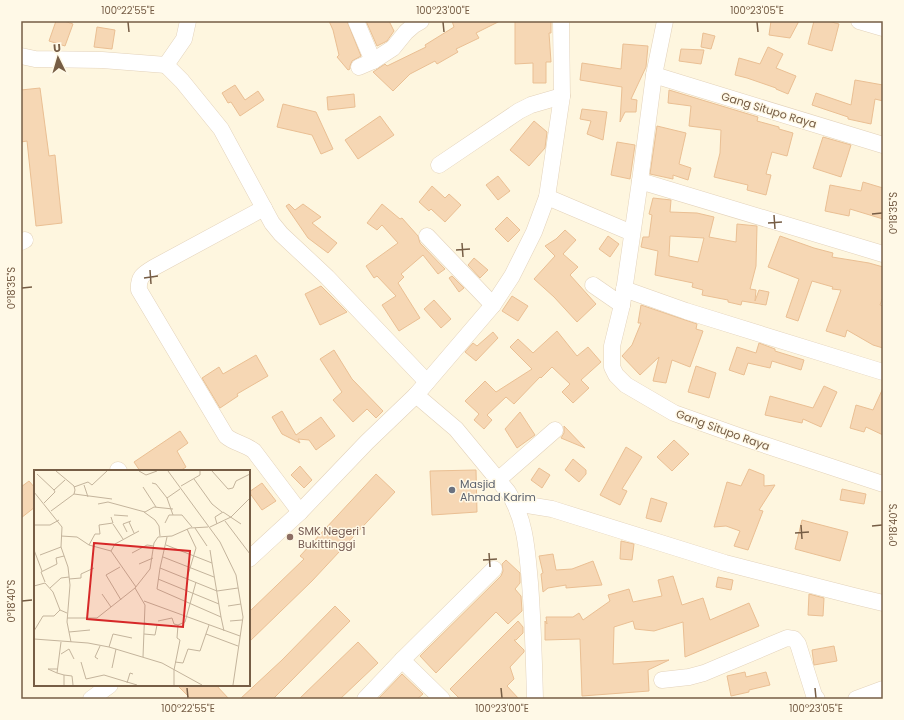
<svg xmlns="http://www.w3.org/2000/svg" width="904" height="720" viewBox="0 0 904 720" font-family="Poppins,sans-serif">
	<rect width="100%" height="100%" fill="#fef6df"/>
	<g fill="#f6d7b4" stroke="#eabf93" fill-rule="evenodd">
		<polygon points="56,21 64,21 73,24 65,46 49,41"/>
		<polygon points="329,21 347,21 361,56 352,61 350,66 350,69 348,70 337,57 339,55 333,30"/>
		<polygon points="366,21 389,21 394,31 387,41 377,46"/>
		<polygon points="452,21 500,21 476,33 479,38 456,49 458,52 437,64 435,61 410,74 393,91 373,72 385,64 387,66 426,47 425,45 454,27"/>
		<polygon points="515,21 551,21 551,33 549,33 551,62 546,62 546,83 533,83 533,63 515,64"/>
		<polygon points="771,21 799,21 790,38 769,35"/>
		<polygon points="814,21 828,21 839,24 832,51 808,44"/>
		<polygon points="97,27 115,30 112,49 94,47"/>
		<polygon points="703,33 715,36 711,49 701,47"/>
		<polygon points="623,44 648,46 646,67 631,99 637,100 636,112 625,112 620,122 622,87 580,80 582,63 621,69"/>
		<polygon points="768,47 783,54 776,68 796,76 788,94 776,89 776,88 747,78 735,75 739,58 760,64"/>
		<polygon points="681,49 704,50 701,64 679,61"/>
		<polygon points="855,80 883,85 883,101 875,99 871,124 848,119 848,117 812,105 816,93 851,105"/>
		<polygon points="235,85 245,100 258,91 264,100 240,116 231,102 228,103 222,93"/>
		<polygon points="40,88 49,156 55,155 62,223 36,226 27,141 21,142 21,90"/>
		<polygon points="669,90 758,117 757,121 779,127 779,129 793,133 787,156 772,152 766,174 771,175 766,195 747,190 748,185 714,177 720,153 721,130 689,126 691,106 668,103"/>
		<polygon points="354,94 355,107 328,110 327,97"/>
		<polygon points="283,104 316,112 333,149 321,154 312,135 277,127"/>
		<polygon points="582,109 607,112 603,140 587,134 591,121 580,119"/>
		<polygon points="380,116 394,135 358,159 345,140"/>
		<polygon points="534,121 547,132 545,148 529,166 510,150"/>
		<polygon points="657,126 686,133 679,164 691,168 688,180 673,175 673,179 650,174"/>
		<polygon points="823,137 851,145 841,177 813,168"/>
		<polygon points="617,142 635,145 630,179 611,175"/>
		<polygon points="498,176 510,191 498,200 486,185"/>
		<polygon points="863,182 883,188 883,219 850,209 849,216 825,211 830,185 861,191"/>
		<polygon points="432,186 445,198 449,194 461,205 445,222 431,209 429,211 419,202"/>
		<path d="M653,198L671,200L670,212L697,213L714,217L709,237L736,242L737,224L757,226L756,266L750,289L756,290L755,301L759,290L769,292L766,305L742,301L741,305L728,302V300L702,295L703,290L692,287L693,283L655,275L658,251L641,247L643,237H649L652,215L649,214ZM670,236L704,238L698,262L669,256Z"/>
		<polygon points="289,204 295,210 303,204 321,217 312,223 337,243 328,253 308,238 286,206"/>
		<polygon points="382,204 400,219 402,218 418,236 420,243 445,269 438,274 423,255 401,274 404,277 398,283 420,318 399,331 382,305 396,296 377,276 374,278 366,266 398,243 382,225 377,230 367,223"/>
		<polygon points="507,217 520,230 508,242 495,229"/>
		<polygon points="565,230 576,240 563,254 578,267 570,275 596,304 577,322 554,297 534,279 555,256 545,246 556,239"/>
		<polygon points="608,236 619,244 610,257 599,249"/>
		<polygon points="780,236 814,248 833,253 832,257 869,263 883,267 883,297 880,305 883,306 883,348 873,345 847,330 845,337 826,331 841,290 832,289 833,287 812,281 798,321 786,317 799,279 768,267"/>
		<polygon points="474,258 488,270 480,278 468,265"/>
		<polygon points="452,276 464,288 459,292 449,278"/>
		<polygon points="321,286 347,312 320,325 305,294"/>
		<polygon points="512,296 528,306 518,321 502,311"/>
		<polygon points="434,300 451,319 441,328 424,309"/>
		<polygon points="641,305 697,324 696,329 703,331 690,367 672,360 666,383 653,381 659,357 640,375 622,356 632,345 641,323 638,323"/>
		<polygon points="557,331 577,356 588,347 601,362 581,380 589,388 573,403 562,392 570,384 552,367 541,378 540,377 514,404 506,397 487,415 492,420 484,429 474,420 479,414 465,401 485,381 496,392 532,369 510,347 518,339 533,353"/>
		<polygon points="493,332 498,338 476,361 465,352 473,343 477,346"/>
		<polygon points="759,343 775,349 775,351 804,360 801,370 772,361 770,368 748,363 744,375 729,370 737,347 756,353"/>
		<polygon points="334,350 352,379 383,411 376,418 367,409 353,422 333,400 342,392 320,359"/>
		<polygon points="256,355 268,376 237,394 238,396 220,408 202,378 219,367 223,374"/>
		<polygon points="696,366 716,373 709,398 688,392"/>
		<polygon points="824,386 837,392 821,427 803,419 802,423 765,415 770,396 813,408"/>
		<polygon points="883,388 883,435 866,427 864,432 850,428 856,405 873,410"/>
		<polygon points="282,411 296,435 321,417 335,436 316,450 309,440 298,439 300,443 282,434 272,417"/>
		<polygon points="520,412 535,435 517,448 505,429"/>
		<polygon points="564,426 585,448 561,438 564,433"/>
		<polygon points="180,431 188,443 177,451 186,467 180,471 140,471 134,462"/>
		<polygon points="674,440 689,454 672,471 657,457"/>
		<polygon points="626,447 642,457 622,489 627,491 620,505 600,495"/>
		<polygon points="573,459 586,470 586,474 579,482 565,470"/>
		<polygon points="300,466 312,480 304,488 291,475"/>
		<polygon points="539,468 550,475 542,488 531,480"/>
		<polygon points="749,469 764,475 764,486 775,485 759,510 763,511 748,550 734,546 740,531 726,526 714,527 727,482 741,486"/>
		<polygon points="476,470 477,512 432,515 430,471"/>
		<polygon points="376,474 395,492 312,581 249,642 249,612 304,559 300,556"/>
		<polygon points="29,481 35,488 35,507 21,518 21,487"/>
		<polygon points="262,483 276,501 262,510 249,492"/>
		<polygon points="842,489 866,494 864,504 840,500"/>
		<polygon points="651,498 667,503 661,522 646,518"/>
		<polygon points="802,520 848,532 840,561 795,549"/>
		<polygon points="621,541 634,544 632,560 620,559"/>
		<polygon points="553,554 556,570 572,569 593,561 602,585 566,588 566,585 548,588 543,592 541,574 543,573 539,556"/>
		<polygon points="506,560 520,573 520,583 515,589 521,596 522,611 508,624 496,612 436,673 420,656 501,576 503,571 502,564"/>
		<polygon points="673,576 682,605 703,598 710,620 749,603 759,626 685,657 683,622 654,631 635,629 633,621 614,627 613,664 669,660 648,670 649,691 582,696 580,639 545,640 545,621 547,624 546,617 573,617 579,613 583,620 610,601 608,595 629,589 633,602 662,596 658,580"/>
		<polygon points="718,577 733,580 731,590 716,587"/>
		<polygon points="809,594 824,598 823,616 808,615"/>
		<polygon points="335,606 350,621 289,683 273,699 240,699 282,660"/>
		<polygon points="518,621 523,627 523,633 516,640 514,640 524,650 524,652 510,667 514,679 507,686 519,699 460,699 450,689"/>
		<polygon points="358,642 378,663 340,699 299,699"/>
		<polygon points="834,646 837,661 814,665 812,650"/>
		<polygon points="745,672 746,677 766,672 770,685 749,690 749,692 731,696 727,676"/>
		<polygon points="402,674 423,694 417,699 378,699"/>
		<polygon points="177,685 216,685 229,699 191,699"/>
	</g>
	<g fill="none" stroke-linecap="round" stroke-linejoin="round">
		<g stroke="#e3d2ba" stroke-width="17">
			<g id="minor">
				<polyline points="188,21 184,39 166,65 182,81 221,129 272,223 281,234 327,277 427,382"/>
				<polyline points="356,21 373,61"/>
				<polyline points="859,21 883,28"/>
				<polyline points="21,56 35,59 102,60 166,65"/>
				<polyline points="359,67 373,61 393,48 406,32 414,25 421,21"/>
				<polyline points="654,75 883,145"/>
				<polyline points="439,165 519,111 531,105 562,96"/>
				<polyline points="640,181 654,75 665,21"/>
				<polyline points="547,197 632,233"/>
				<path d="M264,208L153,268C143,274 138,277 139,290L226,436C234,443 245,444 254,451L300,512"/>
				<polyline points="427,236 493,305"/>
				<polyline points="21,242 25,240"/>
				<polyline points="883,254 640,181 622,305 612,346 612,367 616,375 626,385 674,413 753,441 883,484"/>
				<polyline points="593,285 622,305"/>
				<polyline points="624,289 686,311 883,372"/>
				<path d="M416,395L456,429L508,492C526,520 527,551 530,583C533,622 534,660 535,699"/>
				<polyline points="118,470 119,471"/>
				<polyline points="498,480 555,430"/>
				<polyline points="515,503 552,509 725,563 854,596 883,603"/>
				<polyline points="249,559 300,512 367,442 416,395 493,305 512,276 534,232 547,197 562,96 561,21"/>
				<polyline points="402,660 442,699"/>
				<polyline points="662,680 689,677 704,673 787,638 794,639 798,644 814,695 817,699"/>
				<polyline points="91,699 110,685"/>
				<polyline points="365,699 402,660 494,569"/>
				<polyline points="856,699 883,689"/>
			</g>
		</g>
		<use href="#minor" stroke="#fff" stroke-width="16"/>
	</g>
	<path fill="none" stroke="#765d45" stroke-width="1.5" d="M128,22L129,32M443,22L444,32M757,22L758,32M872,214L882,213M774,215L775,229M768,223L782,222M462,243L463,257M456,250L470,249M150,270L151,284M144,278L158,276M22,288L32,287M801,525L802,539M872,526L882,525M795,533L809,532M489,553L490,567M483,560L497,559M22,601L32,600M187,688L188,698M501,688L502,698M815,688L816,698"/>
	<circle fill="#6b7280" stroke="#fff9e7" stroke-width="1.5" cx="452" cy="490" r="4"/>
	<circle fill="#8d6e63" stroke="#fff9e7" stroke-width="1.5" cx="290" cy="537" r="4"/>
	<g text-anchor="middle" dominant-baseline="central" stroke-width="3" stroke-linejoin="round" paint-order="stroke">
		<g font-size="11" fill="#765d45" stroke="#fff9e7">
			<text transform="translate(769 110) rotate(17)">Gang Situpo Raya</text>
			<text transform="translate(723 430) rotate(20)">Gang Situpo Raya</text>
		</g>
		<g font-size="11" fill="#5b616d" stroke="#fff9e7" text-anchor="start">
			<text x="460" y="484">Masjid<tspan x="460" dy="13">Ahmad Karim</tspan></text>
		</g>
		<g font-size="11" fill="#785e54" stroke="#fff9e7" text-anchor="start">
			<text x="298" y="531">SMK Negeri 1<tspan x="298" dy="13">Bukittinggi</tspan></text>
		</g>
	</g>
	<g transform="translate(34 470)">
		<rect width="216" height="216" fill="#fef6df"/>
		<path fill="none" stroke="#c4b49c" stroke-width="1" d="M105,1L112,5L123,1M134,1L186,72L202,105L209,147L199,215M178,1L194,19L199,18L202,11L216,4M3,4L20,20L31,10M160,9L178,34L188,42M118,13L122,14L133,28L146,19M50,15L54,27M147,16L166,5V1M40,17L54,12L58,15L73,1M109,17L122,37M0,22L28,57L27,77L34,97L36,115L33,152L37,172M40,24L78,29M133,28L139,45M10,33L21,22L20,20M64,34L74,32L111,42L120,37L139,39M17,41L40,24L41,20L40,16L22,1M110,42L121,50L125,56L126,66M80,45L94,46M191,51L216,84M95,52L100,63M131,53L135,45H148L158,57M79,54L89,69M183,54L181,47L189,42L207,54M0,55H16L25,50M176,57L197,47L216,28M161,58L173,76M153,59L162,78L153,108M93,62L89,54L97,51M27,66L43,67L55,75L61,64H66L65,55L79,53L77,47M55,75L77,81M132,75L178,93L187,147M0,80L8,101M176,80L178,93M98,83L113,75L120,76M6,85L27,77M129,87L180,107M105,94L119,88M86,97L72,105L87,130M126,98L133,67M35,109L47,108V104L60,98M124,109L185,134M11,112L7,102L23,94L22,88L30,86M0,116L11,113L19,122L26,140L33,143M102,117L77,81L81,74L105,61M16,118L27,108L35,107M101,118L111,135L109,187M68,124L77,137M110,131L206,166M194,136L207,134M33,148H63L101,118L116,99L120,73L124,67L138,66L156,58L174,57M124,151L138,148L140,154L144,155M196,151L208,150M0,161L9,146H20L26,140M190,161L187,147L123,119L126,98L183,121L204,118M35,162L56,160M110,164L121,165L123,155L110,153M172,164L204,176M0,169L54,173L75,177L128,193L168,215M27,172L23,203L30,205V215M75,177L79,164L98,168M27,184L35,179L40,189M64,189L61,187L66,176M47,192L52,209L70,205L103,215M141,192L149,193L154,179L166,181L175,155M78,198L82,179M23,203L14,199H24M30,205L38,206L39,215M93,213L96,203L99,204M140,215V200L146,170L143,168L144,155L151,152L162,112"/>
		<path fill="#d62828" fill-opacity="0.15" stroke="#d62828" stroke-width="2" d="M60,73L156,81L149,157L53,149Z"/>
		<rect width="216" height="216" fill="none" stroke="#765d45" stroke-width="2"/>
	</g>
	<rect width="904" height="720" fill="none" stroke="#fff9e7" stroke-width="44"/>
	<g transform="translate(58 58) rotate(355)" stroke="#fff9e7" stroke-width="3" paint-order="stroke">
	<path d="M0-3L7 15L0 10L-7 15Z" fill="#765d45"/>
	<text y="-6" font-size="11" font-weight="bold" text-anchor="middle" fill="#765d45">U</text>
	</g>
	<rect x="22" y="22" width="860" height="676" fill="none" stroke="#765d45" stroke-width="1.5"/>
	<g font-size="10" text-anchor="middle" fill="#765d45">
		<text x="128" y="14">100°22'55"E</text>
		<text x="443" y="14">100°23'00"E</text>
		<text x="757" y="14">100°23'05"E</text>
		<text transform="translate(893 213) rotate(-90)" y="4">0°18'35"S</text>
		<text transform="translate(11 288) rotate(-90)" y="4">0°18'35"S</text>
		<text transform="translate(893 525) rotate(-90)" y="4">0°18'40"S</text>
		<text transform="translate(11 601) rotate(-90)" y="4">0°18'40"S</text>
		<text x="188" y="712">100°22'55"E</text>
		<text x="502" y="712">100°23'00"E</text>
		<text x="816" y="712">100°23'05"E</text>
	</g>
</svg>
